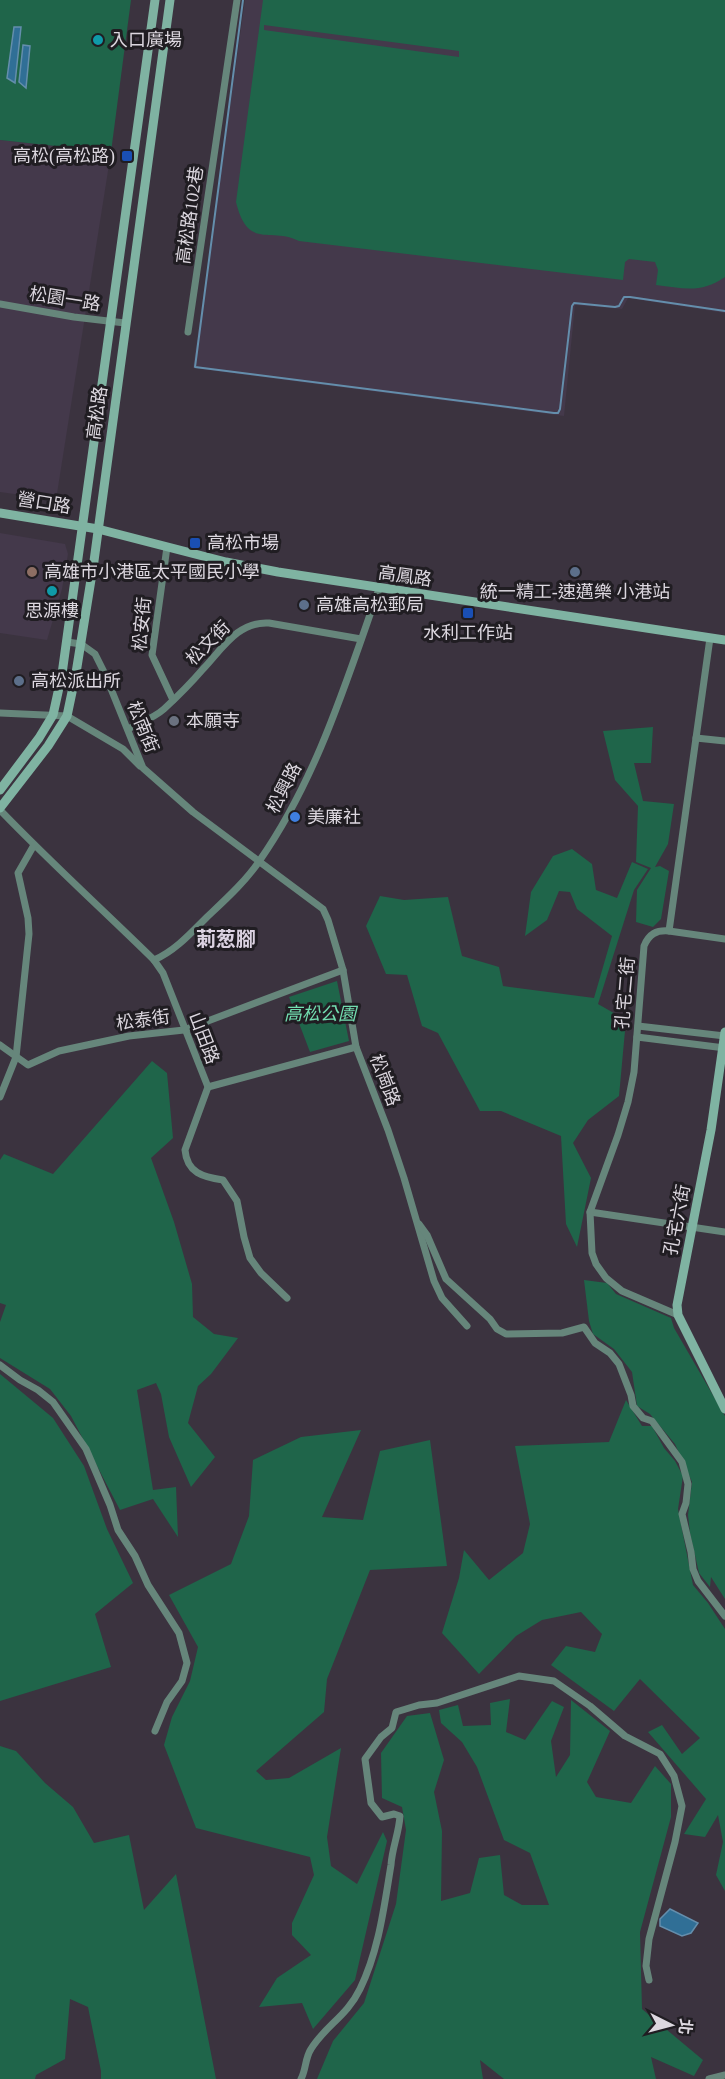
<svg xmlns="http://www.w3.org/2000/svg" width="725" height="2079" viewBox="0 0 725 2079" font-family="'Times New Roman','Noto Sans TC',serif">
	<rect width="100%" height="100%" fill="#3b333f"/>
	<g fill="#44394b">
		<polygon points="245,0 725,0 725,313 628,298 622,309 575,305 564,416 193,368"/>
		<polygon points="0,140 111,152 56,500 0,492"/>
		<polygon points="0,533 65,544 68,554 62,589 47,640 0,633"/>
	</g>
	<g fill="#1f654a" fill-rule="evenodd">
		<polygon points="0,0 131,0 111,152 0,140"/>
		<path d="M263,0H725V277C701,294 683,288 656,285L658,270L655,262L629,259L625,262L623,280L299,241C270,226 248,251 236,202ZM264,25L459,51V57L264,30Z"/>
		<polygon points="653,727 651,763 634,763 643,801 674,804 668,844 655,867 660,866 669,871 661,919 653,927 636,922 637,890 651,868 636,862 638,806 615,780 603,731"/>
		<polygon points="572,849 592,864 596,890 617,898 632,862 648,869 634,890 598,1004 626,1020 619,1096 588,1120 573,1143 591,1178 577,1247 566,1224 561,1136 501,1111 480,1111 438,1033 422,1026 407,975 386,974 366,926 380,896 404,900 448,897 462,956 499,967 503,986 594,998 612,936 577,909 570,892 559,891 547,920 525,936 531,892 553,856"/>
		<polygon points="337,981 349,1041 310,1052 289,997"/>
		<polygon points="152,1061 167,1073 173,1138 151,1158 174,1222 192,1284 193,1317 214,1334 238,1338 211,1374 198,1386 188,1423 215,1457 191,1487 169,1437 161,1394 156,1383 137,1390 153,1490 176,1487 178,1537 153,1499 120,1510 71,1416 50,1389 0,1358 0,1322 6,1305 0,1303 0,1160 4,1154 53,1174"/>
		<polygon points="584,1280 607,1283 616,1294 671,1318 674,1328 725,1416 725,1599 711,1577 710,1587 699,1573 690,1533 688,1515 692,1482 675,1444 650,1414 637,1406 632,1372 614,1349 593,1334 589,1321"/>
		<polygon points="0,1374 53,1418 84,1466 107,1529 133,1583 95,1614 111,1667 0,1701"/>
		<polygon points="626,1400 642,1426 652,1426 664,1448 675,1461 683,1476 678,1509 693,1585 708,1603 725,1629 725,1891 716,1875 723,1842 718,1815 705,1837 684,1834 706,1799 648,1732 662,1725 682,1754 700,1738 640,1679 614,1711 551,1665 566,1646 595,1652 602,1634 581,1612 542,1620 516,1636 479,1674 442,1633 459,1578 464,1550 489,1580 523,1553 530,1524 515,1446 609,1442"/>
		<polygon points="361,1430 322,1517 363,1520 380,1451 430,1440 447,1566 370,1570 327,1679 324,1712 256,1771 266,1780 289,1778 341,1748 327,1837 331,1866 357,1884 383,1832 387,1841 355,1980 313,2029 302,2003 259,2007 277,1978 311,1955 292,1935 292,1923 314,1875 310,1857 196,1828 164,1745 172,1717 190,1681 198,1647 169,1595 231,1564 249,1516 253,1460 301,1437"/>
		<polygon points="510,1699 506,1732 525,1740 552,1701 564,1707 551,1741 556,1777 570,1755 571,1700 610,1731 587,1782 596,1797 631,1803 655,1766 671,1784 671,1817 640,1932 642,2009 703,2060 694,2076 651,2057 656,2079 504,2079 480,2060 483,2079 317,2079 333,2041 364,2003 396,1904 406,1830 402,1807 382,1798 381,1753 407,1716 430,1713 444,1760 434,1792 442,1831 441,1901 470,1893 479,1858 500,1855 504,1895 522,1905 549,1905 530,1853 504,1840 477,1767 462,1742 441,1723 439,1710 458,1705 463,1726 491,1725 490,1703"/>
		<polygon points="0,1746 16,1751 45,1783 73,1807 94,1843 129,1835 144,1910 176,1874 216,2079 101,2079 101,2071 88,2007 70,1999 65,2059 36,2075 35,2079 0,2079"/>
	</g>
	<g fill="#306f96" stroke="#648eac" stroke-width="1.5">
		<polygon points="14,27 21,27 15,83 7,78"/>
		<polygon points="23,45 30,46 26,88 19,82"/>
		<polygon points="670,1909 698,1923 691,1933 682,1936 660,1926 660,1919"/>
	</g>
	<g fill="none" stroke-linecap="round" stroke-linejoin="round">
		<polyline stroke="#648eac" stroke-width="2" points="243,0 195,367 554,413 558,413 560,409 572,306 574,303 615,307 619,306 624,297 630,297 725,311"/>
		<g stroke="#66867b" stroke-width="7">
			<polyline points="0,304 74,317 125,323"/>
			<polyline points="188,332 237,0"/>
			<polyline points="167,547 152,655 173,700"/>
			<polyline points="67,642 81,644 95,654 105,674 143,768 193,812 323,909 328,920 343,970 356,1047 388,1130 404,1178 434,1281 442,1298 467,1326"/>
			<polyline points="0,713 67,716 123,749 140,766"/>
			<path d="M128,729C140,723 154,718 164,709C178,696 191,683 203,669C222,649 238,621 269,623L361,639"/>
			<polyline points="696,738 725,741"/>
			<path d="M0,810C50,862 103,910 154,960L163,973L208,1087L185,1150C187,1173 203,1177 223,1180L237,1201L244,1237L250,1258L261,1273L287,1298"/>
			<polyline points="669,931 725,939"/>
			<path d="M154,960C175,951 191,933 207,917C225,900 246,881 260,860C317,778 346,682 379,589"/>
			<polyline points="638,1026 725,1036"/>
			<polyline points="637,1037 725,1048"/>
			<polyline points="0,1045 28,1065 59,1051 129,1036 184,1030 343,970"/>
			<polyline points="208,1087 356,1047"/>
			<polyline points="0,1097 16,1057 29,934 28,918 18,873 34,845"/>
			<polyline points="590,1212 725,1232"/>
			<polyline points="419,1224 427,1235 446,1279 490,1319 497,1329 506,1334 562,1333 584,1327 595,1343 610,1353 619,1364 631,1395 633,1406 643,1418 652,1421 682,1462 688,1484 686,1503 682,1514 691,1552 693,1569 698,1581 725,1616"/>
			<path d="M678,1315L622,1291L606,1278L596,1264L592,1253L590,1212L618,1135L628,1102L634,1072L644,946C649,934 656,930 669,931L710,638"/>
			<polyline points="0,1365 20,1380 38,1390 53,1402 86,1449 110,1505 118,1530 135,1556 148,1585 179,1633 187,1663 182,1681 167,1702 155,1731"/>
			<path d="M301,2079C306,2070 305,2058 311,2049C325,2026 347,2016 360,1989C379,1950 384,1907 391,1865C392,1848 399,1833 400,1816L394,1814L382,1817L371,1803L365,1759L381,1737L392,1728L396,1712L419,1705L437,1703L519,1676L554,1681L590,1706L625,1736L660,1754L674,1776L682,1806L675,1842L649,1939L646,1966L649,1980"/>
			<polyline points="709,2079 725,2075"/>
		</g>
		<g stroke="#7fb3a2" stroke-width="9">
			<polyline points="0,513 98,529 226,562 278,572 725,640"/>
			<polyline points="0,790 39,738 53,715 62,674 155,0"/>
			<polyline points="0,808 48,746 67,716 76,673 94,561 170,0"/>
			<polyline points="725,1032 711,1130 677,1305 678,1315 725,1409"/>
		</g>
	</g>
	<g fill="#0f9aa8" stroke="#201d22" stroke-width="2">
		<circle cx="98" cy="40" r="6"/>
		<circle cx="52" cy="591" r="6"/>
	</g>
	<g fill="#1a4fb4" stroke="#201d22" stroke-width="2">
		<rect x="121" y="150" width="12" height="12" rx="3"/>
		<rect x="189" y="537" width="12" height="12" rx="3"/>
		<rect x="462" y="607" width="12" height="12" rx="3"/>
	</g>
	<circle fill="#8d6e63" stroke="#201d22" stroke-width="2" cx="32" cy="572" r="6"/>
	<g fill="#5c6f8a" stroke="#201d22" stroke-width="2">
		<circle cx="575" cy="572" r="6"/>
		<circle cx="304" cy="605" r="6"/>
		<circle cx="19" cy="681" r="6"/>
	</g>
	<circle fill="#6b7280" stroke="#201d22" stroke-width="2" cx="174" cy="721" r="6"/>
	<circle fill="#3f7fe0" stroke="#201d22" stroke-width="2" cx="295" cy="817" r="6"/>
	<g text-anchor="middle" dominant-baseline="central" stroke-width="6" stroke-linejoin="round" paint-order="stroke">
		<g font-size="18" fill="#dcd7df" stroke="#201d22" text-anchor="start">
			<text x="110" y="40">入口廣場</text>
			<text x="115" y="156" text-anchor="end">高松(高松路)</text>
			<text x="207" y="543">高松市場</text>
			<text x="44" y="572">高雄市小港區太平國民小學</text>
			<text x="575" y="592" text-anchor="middle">統一精工-速邁樂 小港站</text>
			<text x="316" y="605">高雄高松郵局</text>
			<text x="52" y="611" text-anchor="middle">思源樓</text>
			<text x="468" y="633" text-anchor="middle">水利工作站</text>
			<text x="31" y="681">高松派出所</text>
			<text x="186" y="721">本願寺</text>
			<text x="307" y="817">美廉社</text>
		</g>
		<g font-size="18" fill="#dcd7df" stroke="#201d22">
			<text transform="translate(190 215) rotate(-82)">高松路102巷</text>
			<text transform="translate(65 299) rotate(9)">松園一路</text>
			<text transform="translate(97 413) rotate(-82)">高松路</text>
			<text transform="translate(44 503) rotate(9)">營口路</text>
			<text transform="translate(405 576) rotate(8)">高鳳路</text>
			<text transform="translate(142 624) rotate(-85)">松安街</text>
			<text transform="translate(208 643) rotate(-45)">松文街</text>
			<text transform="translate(143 727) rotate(68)">松南街</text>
			<text transform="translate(284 788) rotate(-63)">松興路</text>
			<text transform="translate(625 993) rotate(-85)">孔宅二街</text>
			<text transform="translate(143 1020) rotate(-8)">松泰街</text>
			<text transform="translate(204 1038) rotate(69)">山田路</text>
			<text transform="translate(385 1080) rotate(69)">松崗路</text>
			<text transform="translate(677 1220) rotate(-79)">孔宅六街</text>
		</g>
		<g font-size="18" font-style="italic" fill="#72ddb0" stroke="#201d22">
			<text x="320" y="1014">高松公園</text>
		</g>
		<g font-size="20" font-weight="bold" fill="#dbd2e1" stroke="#201d22">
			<text x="226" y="939">莿葱腳</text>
		</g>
	</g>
	<g transform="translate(671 2025) rotate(96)" stroke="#201d22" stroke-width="4.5" paint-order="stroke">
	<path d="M0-4.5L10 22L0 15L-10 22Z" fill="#dcd7df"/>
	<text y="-9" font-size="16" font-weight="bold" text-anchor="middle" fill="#dcd7df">北</text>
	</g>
</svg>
